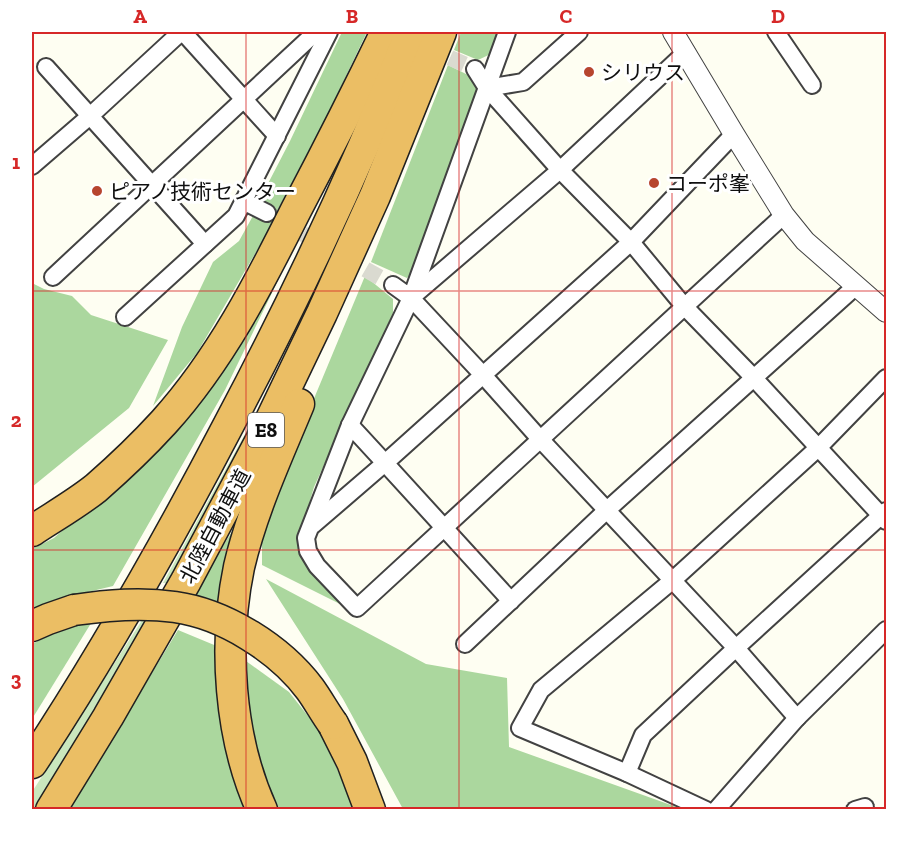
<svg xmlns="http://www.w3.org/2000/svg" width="918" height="841" viewBox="0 0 918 841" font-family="'Zilla Slab','Noto Sans JP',serif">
	<rect width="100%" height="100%" fill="#fefef2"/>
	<g fill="#cae7bd">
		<polygon points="273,383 177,583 163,583"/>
		<polygon points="144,617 154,617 37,809 32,810 32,792"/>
	</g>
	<g fill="#abd79e">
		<polygon points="342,32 367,32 327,116 277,211 259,201 290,141"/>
		<polygon points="461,32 505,32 497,51 478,60 454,50"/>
		<polygon points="448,65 470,76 479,91 415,268 407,278 371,262"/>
		<polygon points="254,214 273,223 197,353 153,406 182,327 213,262 239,241"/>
		<polygon points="293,236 298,239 225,390 113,586 63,598 32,611 32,549 54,538 89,507"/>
		<polygon points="365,276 393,299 393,313 314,487 299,539 308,566 342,605 262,565 262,543 273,497"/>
		<polygon points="32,283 44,289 72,296 91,315 168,340 129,408 32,487"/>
		<polygon points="248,506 224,612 185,598 213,562"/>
		<polygon points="266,579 426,664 507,678 509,747 682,809 403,809 343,699"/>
		<polygon points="93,620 32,719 32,644 53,633"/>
		<polygon points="178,630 219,647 250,809 68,810 84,785"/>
		<polygon points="239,656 289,692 320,731 355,809 275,809 249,740"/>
	</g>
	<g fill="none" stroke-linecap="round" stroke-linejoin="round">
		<g stroke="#dadad0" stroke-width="16" stroke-dasharray="16 8" stroke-linecap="butt">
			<polyline points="428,48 475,69"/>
			<polyline points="282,222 393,285"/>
		</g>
		<g stroke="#424242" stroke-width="20">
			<g id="minor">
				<polyline points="183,32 277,136"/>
				<polyline points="507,32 411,298 350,425 306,538 308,551 317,566 357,608 784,215"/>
				<polyline points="776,32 812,85"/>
				<polyline points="46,67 205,244"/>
				<polyline points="475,69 487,88 560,170 631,242 684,306 753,377 886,521"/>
				<polyline points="487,88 523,82 579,32"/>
				<polyline points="32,166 90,116 181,32"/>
				<polyline points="243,201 267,213"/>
				<polyline points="53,277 316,32"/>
				<polyline points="393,285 411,298 483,375 540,439 736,648 797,718"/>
				<polyline points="412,297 560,170 686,52"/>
				<polyline points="125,317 236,216 329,32"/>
				<polyline points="313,525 385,463 350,425"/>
				<polyline points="511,601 385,463 631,242 734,134"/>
				<polyline points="465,644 607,510 856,286"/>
				<polyline points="627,773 643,735 736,648 886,511"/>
				<polyline points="706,810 627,773 520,728 541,690 673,580 818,448 886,378"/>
				<polyline points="716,810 797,718 886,630"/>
				<polyline points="855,810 865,807"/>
			</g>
		</g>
		<g stroke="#424242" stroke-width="22">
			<polyline id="tertiary" points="673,32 734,134 784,215 805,241 886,312"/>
		</g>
		<g stroke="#202020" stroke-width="33">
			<g id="motorway">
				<path d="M32,531C53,517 76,504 96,488C120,467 143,445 164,422C220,360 259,284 296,210C327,151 357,92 386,32"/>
				<polyline points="32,626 48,619 74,610"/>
				<polyline points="333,724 352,762 370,810"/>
				<path d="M32,763C103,655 168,541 228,426C296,298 358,166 411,32"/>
				<polyline points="51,810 108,717 186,581 261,440 322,313 375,196 441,32"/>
				<path d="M262,810C229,738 223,644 239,567C252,511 277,457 299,404"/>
			</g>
		</g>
		<use href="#minor" stroke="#fff" stroke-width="16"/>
		<use href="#tertiary" stroke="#fff" stroke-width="20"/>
		<use href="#motorway" stroke="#ebbe64" stroke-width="30"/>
		<g stroke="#202020" stroke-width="33" stroke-linecap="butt">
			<path id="motorway-bridge" d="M74,610C108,605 141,602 175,607C225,614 280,649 310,689C318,700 325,713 333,724"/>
		</g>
		<use href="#motorway-bridge" stroke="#ebbe64" stroke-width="30"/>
	</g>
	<path fill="none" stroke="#d62828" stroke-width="1.5" stroke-opacity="0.55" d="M246,32V810M459,32V810M672,32V810M32,291H886M32,550H886"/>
	<g fill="#b7452f" stroke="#fff" stroke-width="2">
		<circle cx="589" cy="72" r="6"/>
		<circle cx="654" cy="183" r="6"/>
		<circle cx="97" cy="191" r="6"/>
	</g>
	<g text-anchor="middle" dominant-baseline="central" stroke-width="6" stroke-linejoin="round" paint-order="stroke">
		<rect fill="#fff" stroke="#575757" stroke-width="1.5" x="248" y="413" width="36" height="34" rx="4.5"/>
		<g font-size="20" font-weight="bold" fill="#0f0f0f">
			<text x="266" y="430">E8</text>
		</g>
		<g font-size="21" fill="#0f0f0f" stroke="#fff" text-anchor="start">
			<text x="601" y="72">シリウス</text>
			<text x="666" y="183">コーポ峯</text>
			<text x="109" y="191">ピアノ技術センター</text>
		</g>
		<g font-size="21" fill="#0f0f0f" stroke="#fff">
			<text transform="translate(215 526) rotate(-62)">北陸自動車道</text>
		</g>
	</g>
	<rect width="918" height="841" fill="none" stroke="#ffffff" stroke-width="66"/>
	<rect x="33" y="33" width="852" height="775" fill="none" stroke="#d62828" stroke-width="2"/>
	<g font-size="20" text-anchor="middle" font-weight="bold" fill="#d62828">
		<text x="140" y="23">A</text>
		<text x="352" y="23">B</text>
		<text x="566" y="23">C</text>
		<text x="778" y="23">D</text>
		<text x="16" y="169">1</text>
		<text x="16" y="427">2</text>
		<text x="16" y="686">3</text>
	</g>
</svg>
